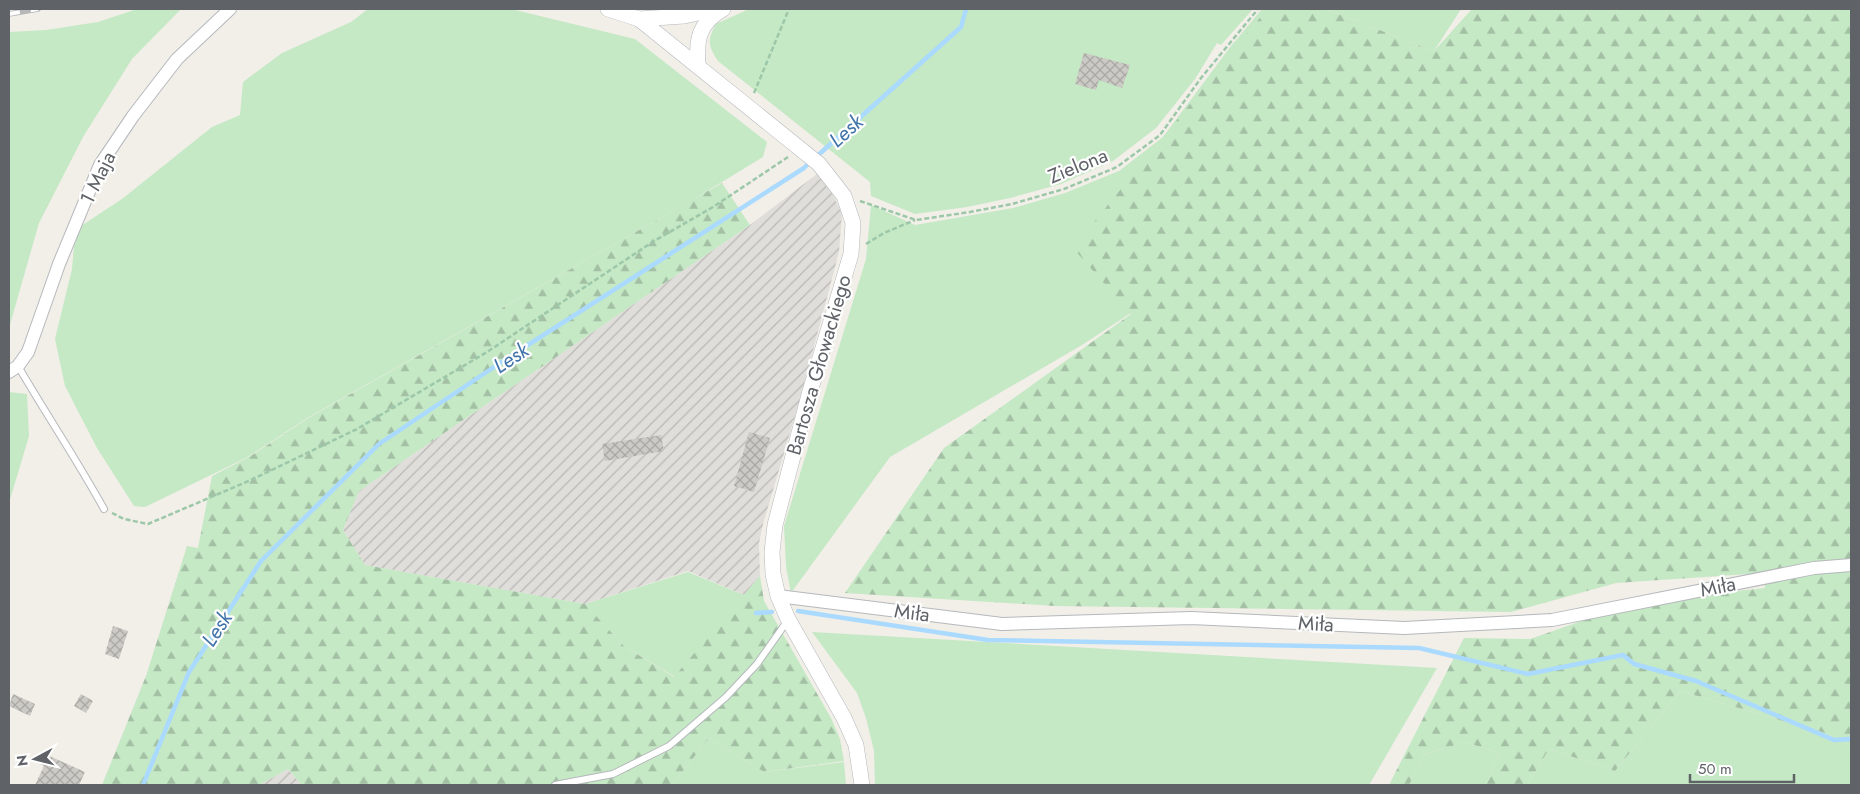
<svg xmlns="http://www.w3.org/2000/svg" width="1860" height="794" viewBox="0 0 1860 794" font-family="Jost,sans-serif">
	<defs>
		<pattern id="industrial-furrows" width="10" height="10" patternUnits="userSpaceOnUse" patternTransform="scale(1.25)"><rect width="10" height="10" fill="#e0deda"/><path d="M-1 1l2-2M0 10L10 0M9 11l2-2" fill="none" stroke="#b9b8b5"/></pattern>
		<pattern id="forest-firs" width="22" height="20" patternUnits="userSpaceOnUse" patternTransform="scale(1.25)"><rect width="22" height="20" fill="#c5e8c5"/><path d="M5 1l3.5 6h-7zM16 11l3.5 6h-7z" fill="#a3c0a4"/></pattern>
		<pattern id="building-cross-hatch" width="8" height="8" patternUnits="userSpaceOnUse" patternTransform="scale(1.25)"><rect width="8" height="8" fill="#cccac5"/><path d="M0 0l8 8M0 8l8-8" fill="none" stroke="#a9a8a4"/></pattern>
	</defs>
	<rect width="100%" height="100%" fill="#f1efe8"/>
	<g fill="url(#industrial-furrows)">
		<polygon points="817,174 833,195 842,214 839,252 801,396 763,524 759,543 760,576 744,595 688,571 585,604 365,565 343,530 359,491 750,225"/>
		<polygon points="288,769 302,785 259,785"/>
	</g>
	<g fill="#c5e8c5">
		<polygon points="137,9 181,9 132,59 83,137 39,223 9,328 9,32 46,30 98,22"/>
		<polygon points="368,9 511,9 635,39 767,142 763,157 694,199 309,417 248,457 145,507 134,506 97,448 65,386 55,339 72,269 74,246 81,226 122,199 212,127 240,115 243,82 282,53 351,22"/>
		<path d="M749,9H1253L1221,45L1217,43L1195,79L1156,128L1113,161L1061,184L1010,198L967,207L915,214L871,196L870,182L718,61C708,46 707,40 716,24Z"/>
		<polygon points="1262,9 1268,9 1131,313 1082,345 890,457 791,593 786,567 784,526 866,259 871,205 915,225 1013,208 1065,193 1119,171 1163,137 1231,46"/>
		<polygon points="1325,9 1461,9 1434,51"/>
		<polygon points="9,392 27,394 29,436 9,503"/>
		<polygon points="688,572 744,595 675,677 624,646 585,604"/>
		<polygon points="812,632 1437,668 1369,785 875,785 874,751 866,718 857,693"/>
		<polygon points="1680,691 1825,733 1851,746 1851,785 1527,785 1549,749 1615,771"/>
		<polygon points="709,738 764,772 844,762 846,785 672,785"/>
		<polygon points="1465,742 1499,753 1486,785 1409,785 1425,754"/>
	</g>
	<g fill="url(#forest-firs)">
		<polygon points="1267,9 1325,9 1434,51 1472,9 1851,9 1851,746 1825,733 1680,691 1615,771 1549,749 1527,785 1486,785 1499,753 1465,742 1425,754 1409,785 1389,785 1464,638 1530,639 1639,601 1765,588 1763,573 1616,583 1511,612 1055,606 845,593 944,448 1131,314 1073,248"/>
		<polygon points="722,183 750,225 359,491 343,530 365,565 585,604 624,646 674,677 760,576 764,601 831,718 840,739 844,761 764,772 709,738 672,785 302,785 288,769 259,785 102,785 146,676 187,546 198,548 212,476 249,457 310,417"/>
	</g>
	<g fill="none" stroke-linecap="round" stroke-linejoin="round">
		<g stroke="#aadaff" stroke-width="4.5">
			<polyline points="816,157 961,27 966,9"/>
			<polyline points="798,611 988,640 1419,648 1528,674 1623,655 1634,664 1696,681 1834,740 1851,739"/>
			<polyline points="756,613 772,612"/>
			<polyline points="143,785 189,672 261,561 379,444 503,361 804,168 810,162"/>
		</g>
	</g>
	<g fill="url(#building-cross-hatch)">
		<polygon points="1084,53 1130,65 1122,88 1099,80 1096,90 1075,84"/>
		<polygon points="749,432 770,438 754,492 734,486"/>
		<polygon points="661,435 664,451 605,461 602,444"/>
		<polygon points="113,626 128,631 119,659 105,654"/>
		<polygon points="13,694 35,704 30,716 9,706"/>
		<polygon points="81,694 93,701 86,713 74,706"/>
		<polygon points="45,754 85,772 79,785 35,785 44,766 40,764"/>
	</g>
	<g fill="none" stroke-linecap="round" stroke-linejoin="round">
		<g stroke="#b5b8bc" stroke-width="8">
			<g id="service">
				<path d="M18,366C46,414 77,460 104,509"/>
				<polyline points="555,785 613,774 669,746 726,697 757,664 788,620"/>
			</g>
		</g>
		<g stroke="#b5b8bc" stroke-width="14">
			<g id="minor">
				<polyline points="9,372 18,366 28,352 59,264 100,165 133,116 177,59 230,9"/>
				<polyline points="778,596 1002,624 1191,618 1404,628 1552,620 1814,568 1851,565"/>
			</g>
		</g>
		<g stroke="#b5b8bc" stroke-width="16">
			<g id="tertiary">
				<polyline points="608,9 639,19 684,16 717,9"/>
				<polyline points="639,19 819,164 844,196 853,223 851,254 809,395 775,525 772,552 773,574 778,596 788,619 844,718 856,745 862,785"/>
				<path d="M698,65C696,39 699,23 723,9"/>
			</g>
		</g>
		<g stroke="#9cc7a9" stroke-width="2.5" stroke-dasharray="5 2.5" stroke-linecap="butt">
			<polyline points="754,93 789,9"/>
			<polyline points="860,201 916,220 970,212 1012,204 1064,189 1117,167 1160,135 1201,78 1258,9"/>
			<polyline points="866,244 884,233 915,220"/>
			<polyline points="112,513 124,519 148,524 251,480 357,429 487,352 654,241 713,207 788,157"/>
		</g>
		<use href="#service" stroke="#fff" stroke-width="6"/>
		<use href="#minor" stroke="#fff" stroke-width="12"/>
		<use href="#tertiary" stroke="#fff" stroke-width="15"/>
		<g stroke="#b6b7b8" stroke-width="5.5">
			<polyline id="rail" points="9,14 38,9"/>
		</g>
		<use href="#rail" stroke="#fff" stroke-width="4" stroke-dasharray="11" stroke-linecap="butt"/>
	</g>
	<g text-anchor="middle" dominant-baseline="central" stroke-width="4.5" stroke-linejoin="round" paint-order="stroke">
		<g font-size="20" fill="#5f6368" stroke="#fff">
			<text transform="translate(1078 166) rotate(-22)">Zielona</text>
			<text transform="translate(98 178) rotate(-64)">1 Maja</text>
			<text transform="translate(819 365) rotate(-74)">Bartosza Głowackiego</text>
			<text transform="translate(1718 587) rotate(-11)">Miła</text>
			<text transform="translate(912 613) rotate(7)">Miła</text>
			<text transform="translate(1316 624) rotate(3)">Miła</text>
		</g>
		<g font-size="21" font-style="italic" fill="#4174aa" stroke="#fff">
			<text transform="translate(846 131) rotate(-42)">Lesk</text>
			<text transform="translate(511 358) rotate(-33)">Lesk</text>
			<text transform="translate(217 629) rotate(-57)">Lesk</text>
		</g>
	</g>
	<rect width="1860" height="794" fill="none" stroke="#5f6368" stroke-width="20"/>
	<g transform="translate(35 759) rotate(263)" stroke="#ffffff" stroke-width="4" paint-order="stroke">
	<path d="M0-4L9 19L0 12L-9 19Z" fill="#5f6368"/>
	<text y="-8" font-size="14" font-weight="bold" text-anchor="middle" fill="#5f6368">N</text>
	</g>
	<path d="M1690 774v8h104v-8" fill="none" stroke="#5f6368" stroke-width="2.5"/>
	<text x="1698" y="774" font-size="15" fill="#5f6368" stroke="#ffffff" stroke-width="4" paint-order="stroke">50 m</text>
</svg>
